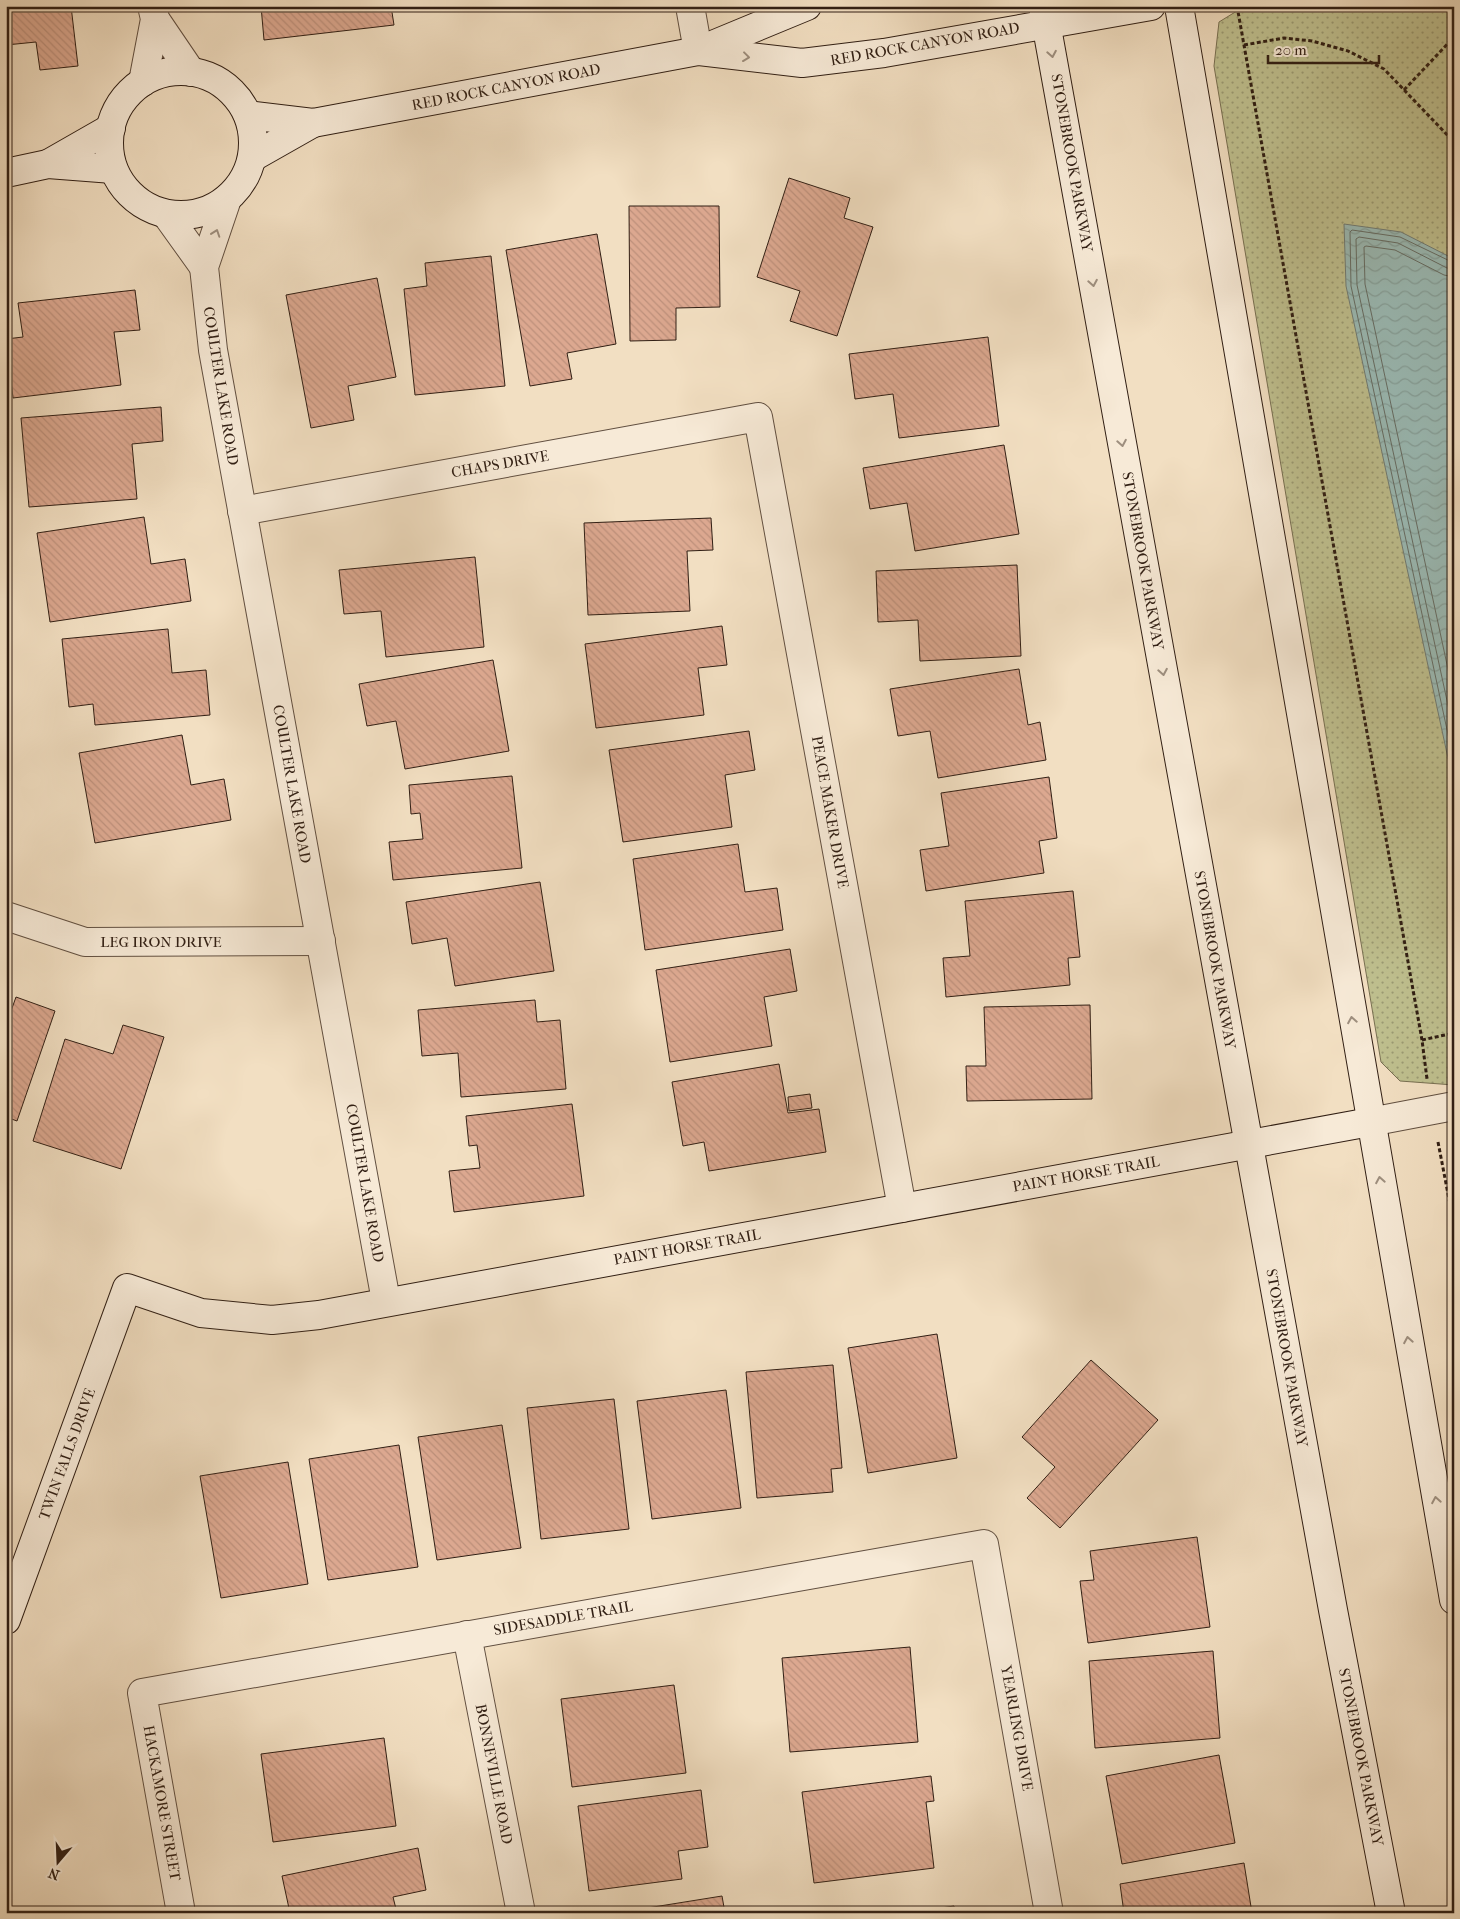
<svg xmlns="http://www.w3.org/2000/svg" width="1460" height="1919" viewBox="0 0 1460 1919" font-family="'IM FELL French Canon',serif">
	<defs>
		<pattern id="park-dots" width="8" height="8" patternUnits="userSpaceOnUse" patternTransform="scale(1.25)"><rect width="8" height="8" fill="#bfc08f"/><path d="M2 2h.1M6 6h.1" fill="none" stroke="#9c9b74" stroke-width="1.8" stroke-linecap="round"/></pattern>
		<pattern id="water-waves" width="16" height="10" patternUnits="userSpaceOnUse" patternTransform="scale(1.25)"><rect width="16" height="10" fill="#9bbcb7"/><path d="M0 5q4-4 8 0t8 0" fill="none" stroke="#86a19c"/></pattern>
		<pattern id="building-back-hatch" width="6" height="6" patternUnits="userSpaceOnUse" patternTransform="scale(1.25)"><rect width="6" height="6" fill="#dca890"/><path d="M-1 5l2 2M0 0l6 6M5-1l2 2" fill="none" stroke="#bd907b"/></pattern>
	</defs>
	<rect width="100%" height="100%" fill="#f2dfc2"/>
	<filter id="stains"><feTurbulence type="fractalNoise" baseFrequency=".004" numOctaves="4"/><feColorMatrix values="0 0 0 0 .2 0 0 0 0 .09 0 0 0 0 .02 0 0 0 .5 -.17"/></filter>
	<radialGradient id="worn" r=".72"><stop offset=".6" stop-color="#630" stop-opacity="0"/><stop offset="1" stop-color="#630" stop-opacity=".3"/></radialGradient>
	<polygon fill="url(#park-dots)" stroke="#787052" points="1245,6 1454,6 1454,1085 1400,1081 1381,1062 1214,66 1219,22"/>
	<polygon fill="url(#water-waves)" stroke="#717d76" points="1344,224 1401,232 1454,259 1454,786 1346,286"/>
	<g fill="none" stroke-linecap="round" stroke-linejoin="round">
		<g stroke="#666e66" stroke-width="1">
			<polyline points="1454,263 1400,237 1352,230 1350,232 1351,286 1454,762"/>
			<polyline points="1454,269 1447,268 1398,243 1359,237 1356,239 1357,285 1454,733"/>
			<polyline points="1454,277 1444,275 1395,250 1366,246 1364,247 1365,284 1454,697"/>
		</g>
	</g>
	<g fill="url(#building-back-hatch)" stroke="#311f14">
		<polygon points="6,6 71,6 78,66 40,70 36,42 6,45"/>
		<polygon points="261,6 391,6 394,25 264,40"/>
		<polygon points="479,6 512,6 480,10"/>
		<polygon points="789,178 850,198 844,218 873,227 837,336 790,321 800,291 757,277"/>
		<polygon points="629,206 719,206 720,307 676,308 676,340 630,341"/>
		<polygon points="597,234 616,344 567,353 572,379 530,386 506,250"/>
		<polygon points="491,256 505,386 415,395 404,289 427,286 425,263"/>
		<polygon points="377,278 396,377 348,386 354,420 311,428 286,295"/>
		<polygon points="135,290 140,330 114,332 121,385 13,398 6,339 23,337 18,303"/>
		<polygon points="988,337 999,426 899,438 893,394 855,399 849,354"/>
		<polygon points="161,407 163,441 132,444 137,499 29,507 21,418"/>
		<polygon points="1004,445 1019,534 915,551 907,503 870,509 863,468"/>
		<polygon points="144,517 151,564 185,559 191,601 50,622 37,533"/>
		<polygon points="711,518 713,550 687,551 690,611 588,615 584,523"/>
		<polygon points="475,557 484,647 386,657 381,611 344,614 339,570"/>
		<polygon points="1017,565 1021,656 920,661 918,620 878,622 876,571"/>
		<polygon points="722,626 727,665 698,668 704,715 596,728 585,644"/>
		<polygon points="168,629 172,673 206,670 210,715 95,725 93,704 69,707 62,639"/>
		<polygon points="493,660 509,751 405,769 396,721 367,726 359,684"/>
		<polygon points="1019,669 1028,725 1040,722 1046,760 938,778 930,731 898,736 890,689"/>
		<polygon points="749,731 755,770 725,775 732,827 623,842 609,750"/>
		<polygon points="182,735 191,785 224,779 231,820 95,843 79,753"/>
		<polygon points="512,776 522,868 393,880 389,842 423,839 420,813 411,814 409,785"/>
		<polygon points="1049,777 1057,838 1039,841 1044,873 926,891 920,850 949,846 941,793"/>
		<polygon points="738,844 745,892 777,888 783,930 645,950 633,859"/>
		<polygon points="540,882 554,971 455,986 447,938 412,944 406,902"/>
		<polygon points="1073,891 1080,957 1068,958 1070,985 946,997 943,958 970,956 965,901"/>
		<polygon points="790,949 797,991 764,997 772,1046 670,1062 656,970"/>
		<polygon points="16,997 55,1011 17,1121 6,1117 6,1025"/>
		<polygon points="535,1000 537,1022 560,1020 566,1089 461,1097 458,1053 422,1056 418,1010"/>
		<polygon points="1090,1005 1092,1099 967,1101 966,1066 986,1066 984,1007"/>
		<polygon points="123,1025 164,1037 121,1169 33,1141 65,1039 113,1054"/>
		<polygon points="779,1064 788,1113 819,1109 826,1152 709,1171 704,1142 683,1146 672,1082"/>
		<polygon points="810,1094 812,1108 789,1111 788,1097"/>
		<polygon points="572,1104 584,1196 454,1212 449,1171 480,1168 477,1145 469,1146 466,1116"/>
		<polygon points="937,1334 957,1458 868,1473 848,1348"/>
		<polygon points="1091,1360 1158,1420 1060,1528 1027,1498 1055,1467 1022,1437"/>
		<polygon points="833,1365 842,1468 831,1469 833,1492 757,1498 746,1372"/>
		<polygon points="726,1390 741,1508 652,1519 637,1401"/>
		<polygon points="614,1399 629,1529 541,1539 527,1408"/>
		<polygon points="502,1425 521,1548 437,1560 418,1437"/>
		<polygon points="399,1445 418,1567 328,1580 309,1459"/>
		<polygon points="288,1462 308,1584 221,1598 200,1476"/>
		<polygon points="1197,1537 1210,1627 1088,1643 1080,1581 1094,1580 1090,1551"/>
		<polygon points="910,1647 918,1742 790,1752 782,1658"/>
		<polygon points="1213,1651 1220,1738 1095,1748 1089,1661"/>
		<polygon points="674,1685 686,1773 572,1787 561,1699"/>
		<polygon points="384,1738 396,1826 273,1842 261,1754"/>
		<polygon points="1219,1755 1235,1843 1122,1864 1106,1776"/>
		<polygon points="931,1776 934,1801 926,1802 934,1868 814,1883 802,1792"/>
		<polygon points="701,1790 708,1847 678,1851 682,1879 589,1891 578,1806"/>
		<polygon points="418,1848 426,1890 393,1897 397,1913 290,1913 282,1876"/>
		<polygon points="1244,1863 1252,1913 1124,1913 1120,1884"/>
		<polygon points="722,1896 725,1913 616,1913"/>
		<polygon points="954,1906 955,1913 907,1913"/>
	</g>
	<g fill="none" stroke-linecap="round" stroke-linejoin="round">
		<g stroke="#614f40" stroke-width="30">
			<g id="street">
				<polyline points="690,6 698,51"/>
				<polyline points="155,19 191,72"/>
				<polyline points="143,82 155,19 152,6"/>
				<polyline points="227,199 204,267 213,350 386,1301"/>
				<polyline points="166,214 204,267"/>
				<polyline points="242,511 758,417 902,1208"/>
				<polyline points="6,916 85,942 321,941"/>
				<polyline points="1370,1122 1454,1106"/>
				<polyline points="467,1635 521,1913"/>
				<polyline points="181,1913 142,1693 984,1544 1049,1913"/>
			</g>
		</g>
		<g stroke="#311f14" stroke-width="30">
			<g id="secondary">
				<polyline points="1043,6 1333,1610 1391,1913"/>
				<polyline points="1179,6 1454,1600"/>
				<polyline points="699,51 802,63 884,53 1151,6"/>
				<circle cx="181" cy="143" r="72"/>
				<polyline points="248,115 313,123 698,51 807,6"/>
				<polyline points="253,157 313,123"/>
				<polyline points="48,164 111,128"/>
				<polyline points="6,173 48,164 113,169"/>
				<polyline points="6,1620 127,1288 201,1313 272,1320 319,1315 1370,1122"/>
			</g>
		</g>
		<g stroke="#311f14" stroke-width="3" stroke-dasharray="4 2.5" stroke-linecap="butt">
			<polyline points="1237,6 1422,1040 1427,1079"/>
			<polyline points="1244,45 1284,38 1312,41 1348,51 1384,69 1454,142"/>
			<polyline points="1404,90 1454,37"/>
			<polyline points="1422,1040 1454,1033"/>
			<polyline points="1438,1142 1454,1225"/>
		</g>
		<use href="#street" stroke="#f7ead7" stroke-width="28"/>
		<use href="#secondary" stroke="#f7ead7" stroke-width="28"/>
	</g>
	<defs><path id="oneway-chevron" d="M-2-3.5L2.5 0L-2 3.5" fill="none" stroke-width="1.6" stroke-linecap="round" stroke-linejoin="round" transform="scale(1.25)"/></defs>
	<g stroke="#9e8f7f">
		<use href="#oneway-chevron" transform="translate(1052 54) rotate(80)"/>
		<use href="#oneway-chevron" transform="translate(746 57) rotate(7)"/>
		<use href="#oneway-chevron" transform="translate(216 233) rotate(-71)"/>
		<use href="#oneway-chevron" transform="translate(1093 283) rotate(80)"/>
		<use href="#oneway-chevron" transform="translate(1122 443) rotate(80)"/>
		<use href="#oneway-chevron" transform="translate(1163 672) rotate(80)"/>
		<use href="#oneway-chevron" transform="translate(1352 1020) rotate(-100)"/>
		<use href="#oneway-chevron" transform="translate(1380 1180) rotate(-100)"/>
		<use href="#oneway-chevron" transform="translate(1408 1340) rotate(-100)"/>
		<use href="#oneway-chevron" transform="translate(1436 1500) rotate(-100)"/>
	</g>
	<g text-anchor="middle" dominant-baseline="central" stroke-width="4" stroke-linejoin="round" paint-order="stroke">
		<g font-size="15" fill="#311f14" stroke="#f7ead7">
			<text transform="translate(925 44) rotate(-10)">RED ROCK CANYON ROAD</text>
			<text transform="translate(506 87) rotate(-11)">RED ROCK CANYON ROAD</text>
			<text transform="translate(1072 163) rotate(80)">STONEBROOK PARKWAY</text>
			<text transform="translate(221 386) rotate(81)">COULTER LAKE ROAD</text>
			<text transform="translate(500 464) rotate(-10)">CHAPS DRIVE</text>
			<text transform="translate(1143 561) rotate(80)">STONEBROOK PARKWAY</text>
			<text transform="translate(292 784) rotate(80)">COULTER LAKE ROAD</text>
			<text transform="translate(830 812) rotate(80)">PEACE MAKER DRIVE</text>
			<text x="161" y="942">LEG IRON DRIVE</text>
			<text transform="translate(1215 960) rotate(80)">STONEBROOK PARKWAY</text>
			<text transform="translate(1086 1174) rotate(-10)">PAINT HORSE TRAIL</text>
			<text transform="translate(365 1183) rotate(80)">COULTER LAKE ROAD</text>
			<text transform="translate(687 1247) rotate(-10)">PAINT HORSE TRAIL</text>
			<text transform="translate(1287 1358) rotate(80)">STONEBROOK PARKWAY</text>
			<text transform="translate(67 1454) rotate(-70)">TWIN FALLS DRIVE</text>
			<text transform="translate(563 1618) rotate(-10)">SIDESADDLE TRAIL</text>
			<text transform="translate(1017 1728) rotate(80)">YEARLING DRIVE</text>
			<text transform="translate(1361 1757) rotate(79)">STONEBROOK PARKWAY</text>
			<text transform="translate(494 1774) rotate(79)">BONNEVILLE ROAD</text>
			<text transform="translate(162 1803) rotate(80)">HACKAMORE STREET</text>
		</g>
	</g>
	<rect width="1460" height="1919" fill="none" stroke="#f2dfc2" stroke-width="25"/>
	<rect x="8" y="8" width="1445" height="1904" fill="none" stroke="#311f14" stroke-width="2.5"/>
	<rect x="12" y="12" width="1435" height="1894" fill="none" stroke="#311f14"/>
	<g transform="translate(58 1862) rotate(199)" stroke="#f7ead7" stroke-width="4" paint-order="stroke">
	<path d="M0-4L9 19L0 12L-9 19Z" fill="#311f14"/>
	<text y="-8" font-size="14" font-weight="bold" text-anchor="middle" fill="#311f14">N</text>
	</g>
	<path d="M1268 55v8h111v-8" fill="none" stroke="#311f14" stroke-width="2.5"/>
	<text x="1275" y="55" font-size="15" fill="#311f14" stroke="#f7ead7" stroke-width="4" paint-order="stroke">20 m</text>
	<rect width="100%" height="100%" filter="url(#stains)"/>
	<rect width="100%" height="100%" fill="url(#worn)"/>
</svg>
